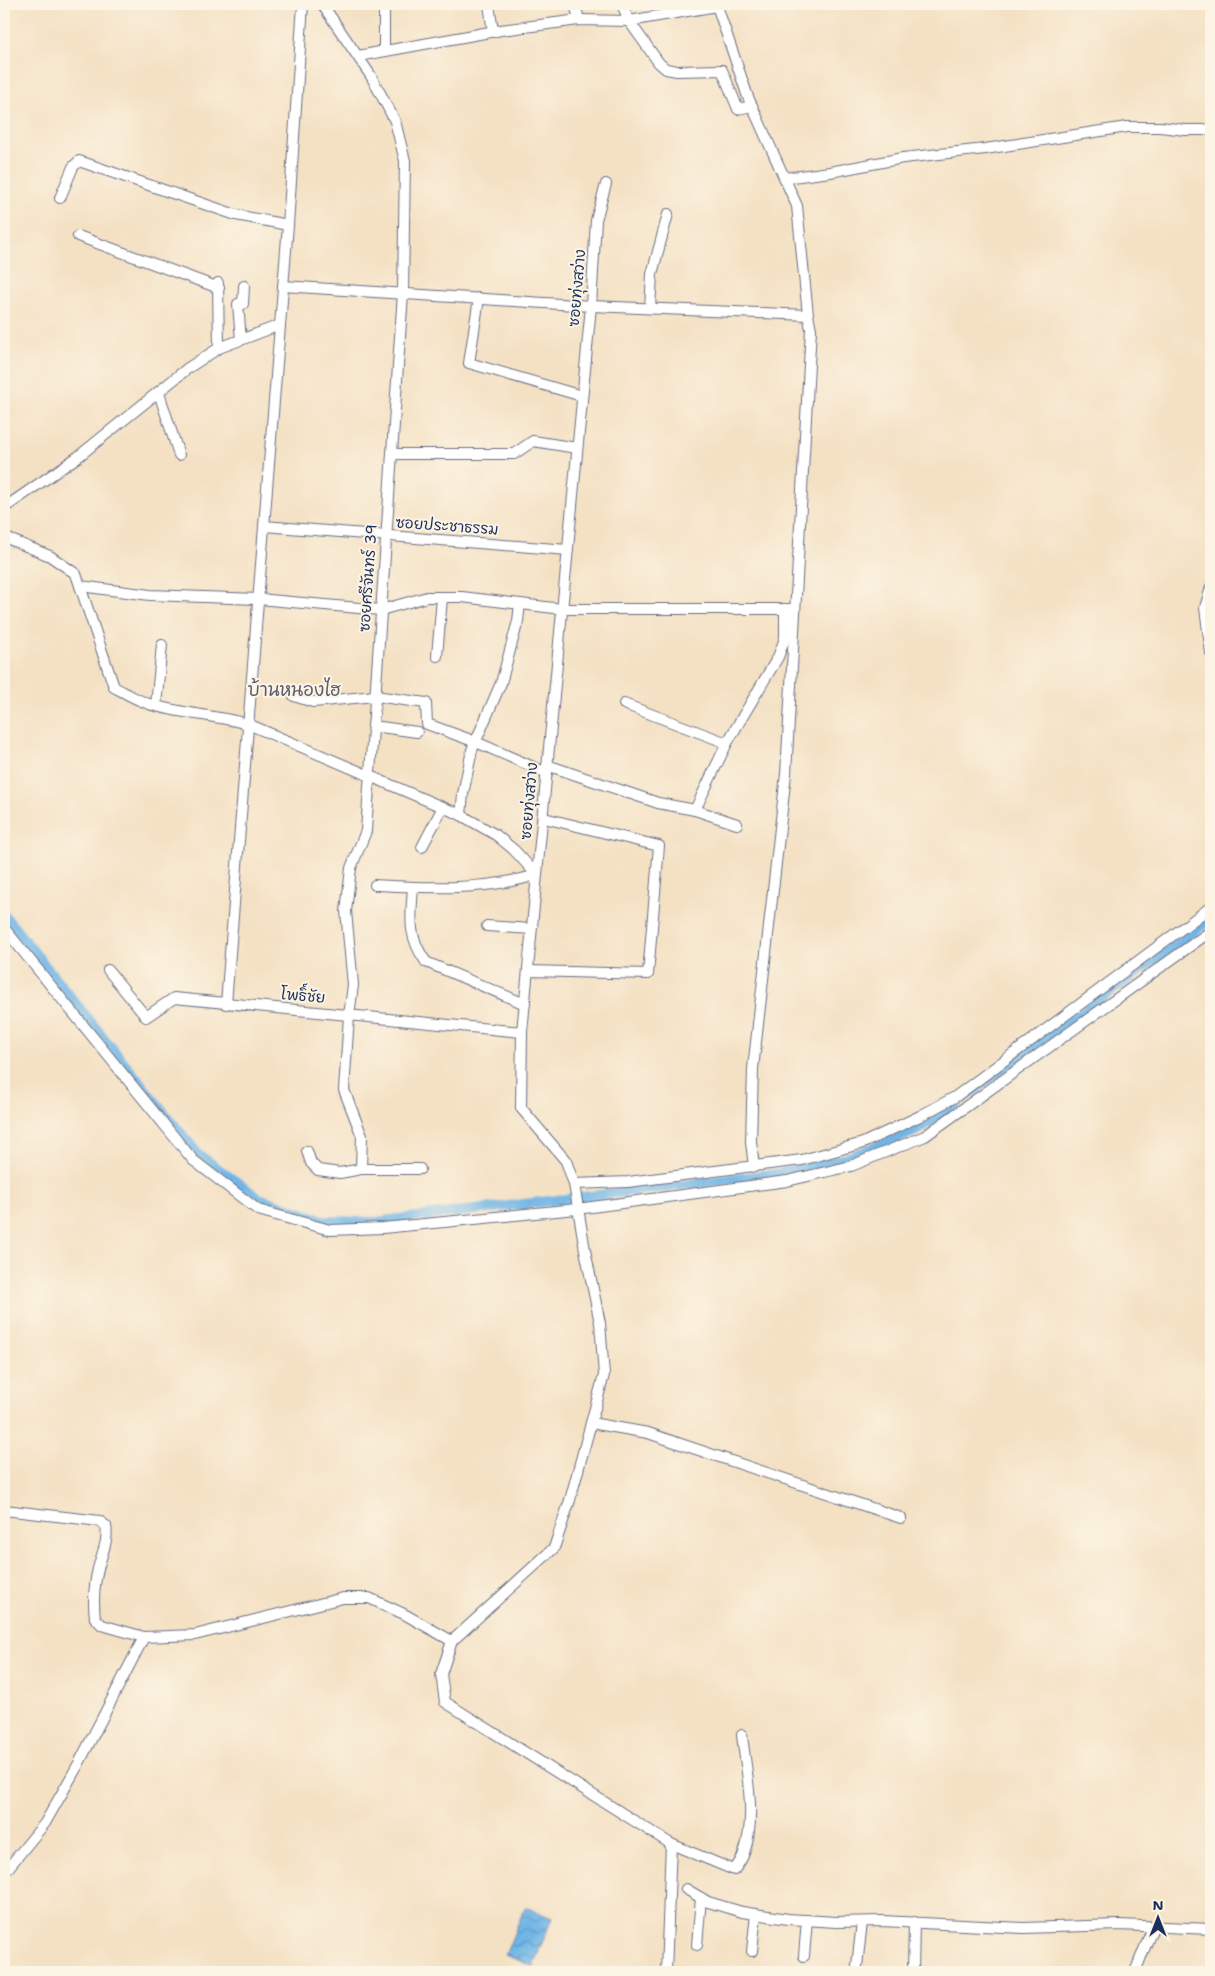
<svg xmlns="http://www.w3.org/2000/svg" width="1215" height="1976" viewBox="0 0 1215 1976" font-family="'Shantell Sans','Playpen Sans Thai',sans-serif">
	<defs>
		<pattern id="water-waves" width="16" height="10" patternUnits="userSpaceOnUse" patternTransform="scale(1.25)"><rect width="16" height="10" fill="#6fb5e6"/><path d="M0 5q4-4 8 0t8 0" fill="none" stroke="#5a94be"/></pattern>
	</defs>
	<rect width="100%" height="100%" fill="#fcf5e5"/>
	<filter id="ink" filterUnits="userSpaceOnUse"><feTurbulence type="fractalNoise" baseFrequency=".02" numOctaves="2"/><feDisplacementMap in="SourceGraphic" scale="10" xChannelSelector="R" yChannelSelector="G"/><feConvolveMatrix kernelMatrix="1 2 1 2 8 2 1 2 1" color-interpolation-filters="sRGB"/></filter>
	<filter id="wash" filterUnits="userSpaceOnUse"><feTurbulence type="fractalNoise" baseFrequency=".0096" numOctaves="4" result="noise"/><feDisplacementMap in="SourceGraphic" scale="20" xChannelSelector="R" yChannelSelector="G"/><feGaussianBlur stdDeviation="1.12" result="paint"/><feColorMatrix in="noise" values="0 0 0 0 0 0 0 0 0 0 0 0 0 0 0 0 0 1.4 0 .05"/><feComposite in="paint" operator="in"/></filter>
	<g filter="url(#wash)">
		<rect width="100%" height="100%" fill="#f4e1c4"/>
		<polygon fill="url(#water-waves)" stroke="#4572a2" points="525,1907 552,1918 533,1966 505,1955"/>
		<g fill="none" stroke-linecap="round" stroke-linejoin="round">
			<polyline stroke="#6fb5e6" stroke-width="10" points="4,915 198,1154 259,1198 325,1221 375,1222 781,1173 847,1158 920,1129 1211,919"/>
		</g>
	</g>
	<g filter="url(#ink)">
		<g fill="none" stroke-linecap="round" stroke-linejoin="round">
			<g stroke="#676d82" stroke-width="12">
				<g id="minor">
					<polyline points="322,4 371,76 395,121 405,161 403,293 366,831 351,868 346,911 353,985 349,1016 344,1090 362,1136 361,1169"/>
					<polyline points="384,4 384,51"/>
					<polyline points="489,4 493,32"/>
					<polyline points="575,4 579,20"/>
					<polyline points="622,4 629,21 659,63 666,69 677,71 722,70 738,109 752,106"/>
					<polyline points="358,56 501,30 579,20 629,21 717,6 748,97 797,206 808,315"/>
					<polyline points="785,178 830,172 903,158 985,149 1127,127 1160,127 1186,130 1206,130 1211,128"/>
					<polyline points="606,184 596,220 591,306 522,1032 521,1108 566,1161 574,1184 585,1250 600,1323 604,1375 570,1500 554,1548 452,1641 441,1674 445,1702 671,1844 666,1972"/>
					<polyline points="60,198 73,167 79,161 236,215 288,225"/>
					<polyline points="78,236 219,288"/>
					<polyline points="218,283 219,348"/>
					<polyline points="283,286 591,306 808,315 811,329 786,774 753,1069 751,1142 754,1167"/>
					<polyline points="479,298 469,363 582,396"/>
					<polyline points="650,308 652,274 668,214"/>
					<polyline points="241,340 238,304 243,304 244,286"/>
					<polyline points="159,393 179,455"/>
					<polyline points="392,454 514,454 533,441 577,448"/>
					<polyline points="4,508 79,456 188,368 219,348 280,325"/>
					<polyline points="264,526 568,550"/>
					<path d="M4,537L50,556L76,574L114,687C125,693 137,700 149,704C181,714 215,715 248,724L461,815L496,835L514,850L537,875C482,891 431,888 375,885"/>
					<polyline points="80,586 150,595 258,599 381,610 427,597 462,597 562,609 795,609"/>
					<polyline points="1211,587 1205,608 1211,653"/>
					<polyline points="437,656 442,598"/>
					<polyline points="294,696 313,702 375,696 426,703 427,724 476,742 547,773"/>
					<polyline points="624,704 727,743"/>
					<polyline points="156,705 162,645"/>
					<polyline points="373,726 417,732"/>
					<polyline points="547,765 658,803 695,810 737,824"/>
					<polyline points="695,810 727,743 778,657 785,638 785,609"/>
					<polyline points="461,815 463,794 472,750 501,683 518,621 520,604"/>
					<polyline points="422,847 443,807"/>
					<path d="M413,887C411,918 407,935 426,962L525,1004"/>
					<polyline points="487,926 531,929"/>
					<polyline points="4,928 193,1160 258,1210 330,1230 383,1228 577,1209 787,1181 851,1166 925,1136 1211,931"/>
					<polyline points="108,970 146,1017 174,998 522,1032"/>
					<polyline points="528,971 648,974 659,846 544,818"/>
					<polyline points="226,1004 288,225 303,4"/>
					<polyline points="307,1151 311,1163 318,1170 340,1173 361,1169 420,1169"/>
					<polyline points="574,1184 628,1182 802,1160 863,1143 920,1116 955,1097 1211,907"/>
					<polyline points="591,1423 648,1433 901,1518"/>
					<path d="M4,1510L100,1521L106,1526C109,1541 101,1555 98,1569C94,1585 93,1601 95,1618L102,1625L144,1637"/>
					<path d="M671,1844L734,1870C738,1865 742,1859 744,1853C757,1816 746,1772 742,1735"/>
					<polyline points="4,1873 45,1823 78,1765 144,1637 195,1635 343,1598 369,1598 404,1614 452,1641"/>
					<polyline points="686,1889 708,1902 742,1912 788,1919 836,1922 882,1921 1023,1928 1119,1925 1211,1929"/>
					<polyline points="697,1945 701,1898"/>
					<polyline points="752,1951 756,1914"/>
					<polyline points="804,1956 807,1920"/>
					<polyline points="857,1966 862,1922"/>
					<polyline points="913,1972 914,1922"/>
					<polyline points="1135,1972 1153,1927"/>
				</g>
			</g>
			<use href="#minor" stroke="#fff" stroke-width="10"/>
		</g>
	</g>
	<g text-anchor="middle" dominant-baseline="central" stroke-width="4" stroke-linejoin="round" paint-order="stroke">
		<g font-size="15" fill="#1b2f5e" stroke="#fcf5e5">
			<text transform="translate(577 288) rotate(-85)">ซอยทุ่งสว่าง</text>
			<text transform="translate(447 526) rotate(4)">ซอยประชาธรรม</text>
			<text transform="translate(368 578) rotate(-86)">ซอยศรีจันทร์ 39</text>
			<text transform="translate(529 801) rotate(-85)">ซอยทุ่งสว่าง</text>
			<text transform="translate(303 996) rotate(5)">โพธิ์ชัย</text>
		</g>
		<g font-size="18" fill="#5e5c71" stroke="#fcf5e5">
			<text x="294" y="690">บ้านหนองไฮ</text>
		</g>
	</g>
	<rect width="1215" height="1976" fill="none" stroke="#fcf5e5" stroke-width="20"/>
	<g transform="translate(1158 1918)" stroke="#fcf5e5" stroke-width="4" paint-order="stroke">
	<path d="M0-4L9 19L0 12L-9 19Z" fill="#1b2f5e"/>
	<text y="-8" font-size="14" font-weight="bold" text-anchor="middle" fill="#1b2f5e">N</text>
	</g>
</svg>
